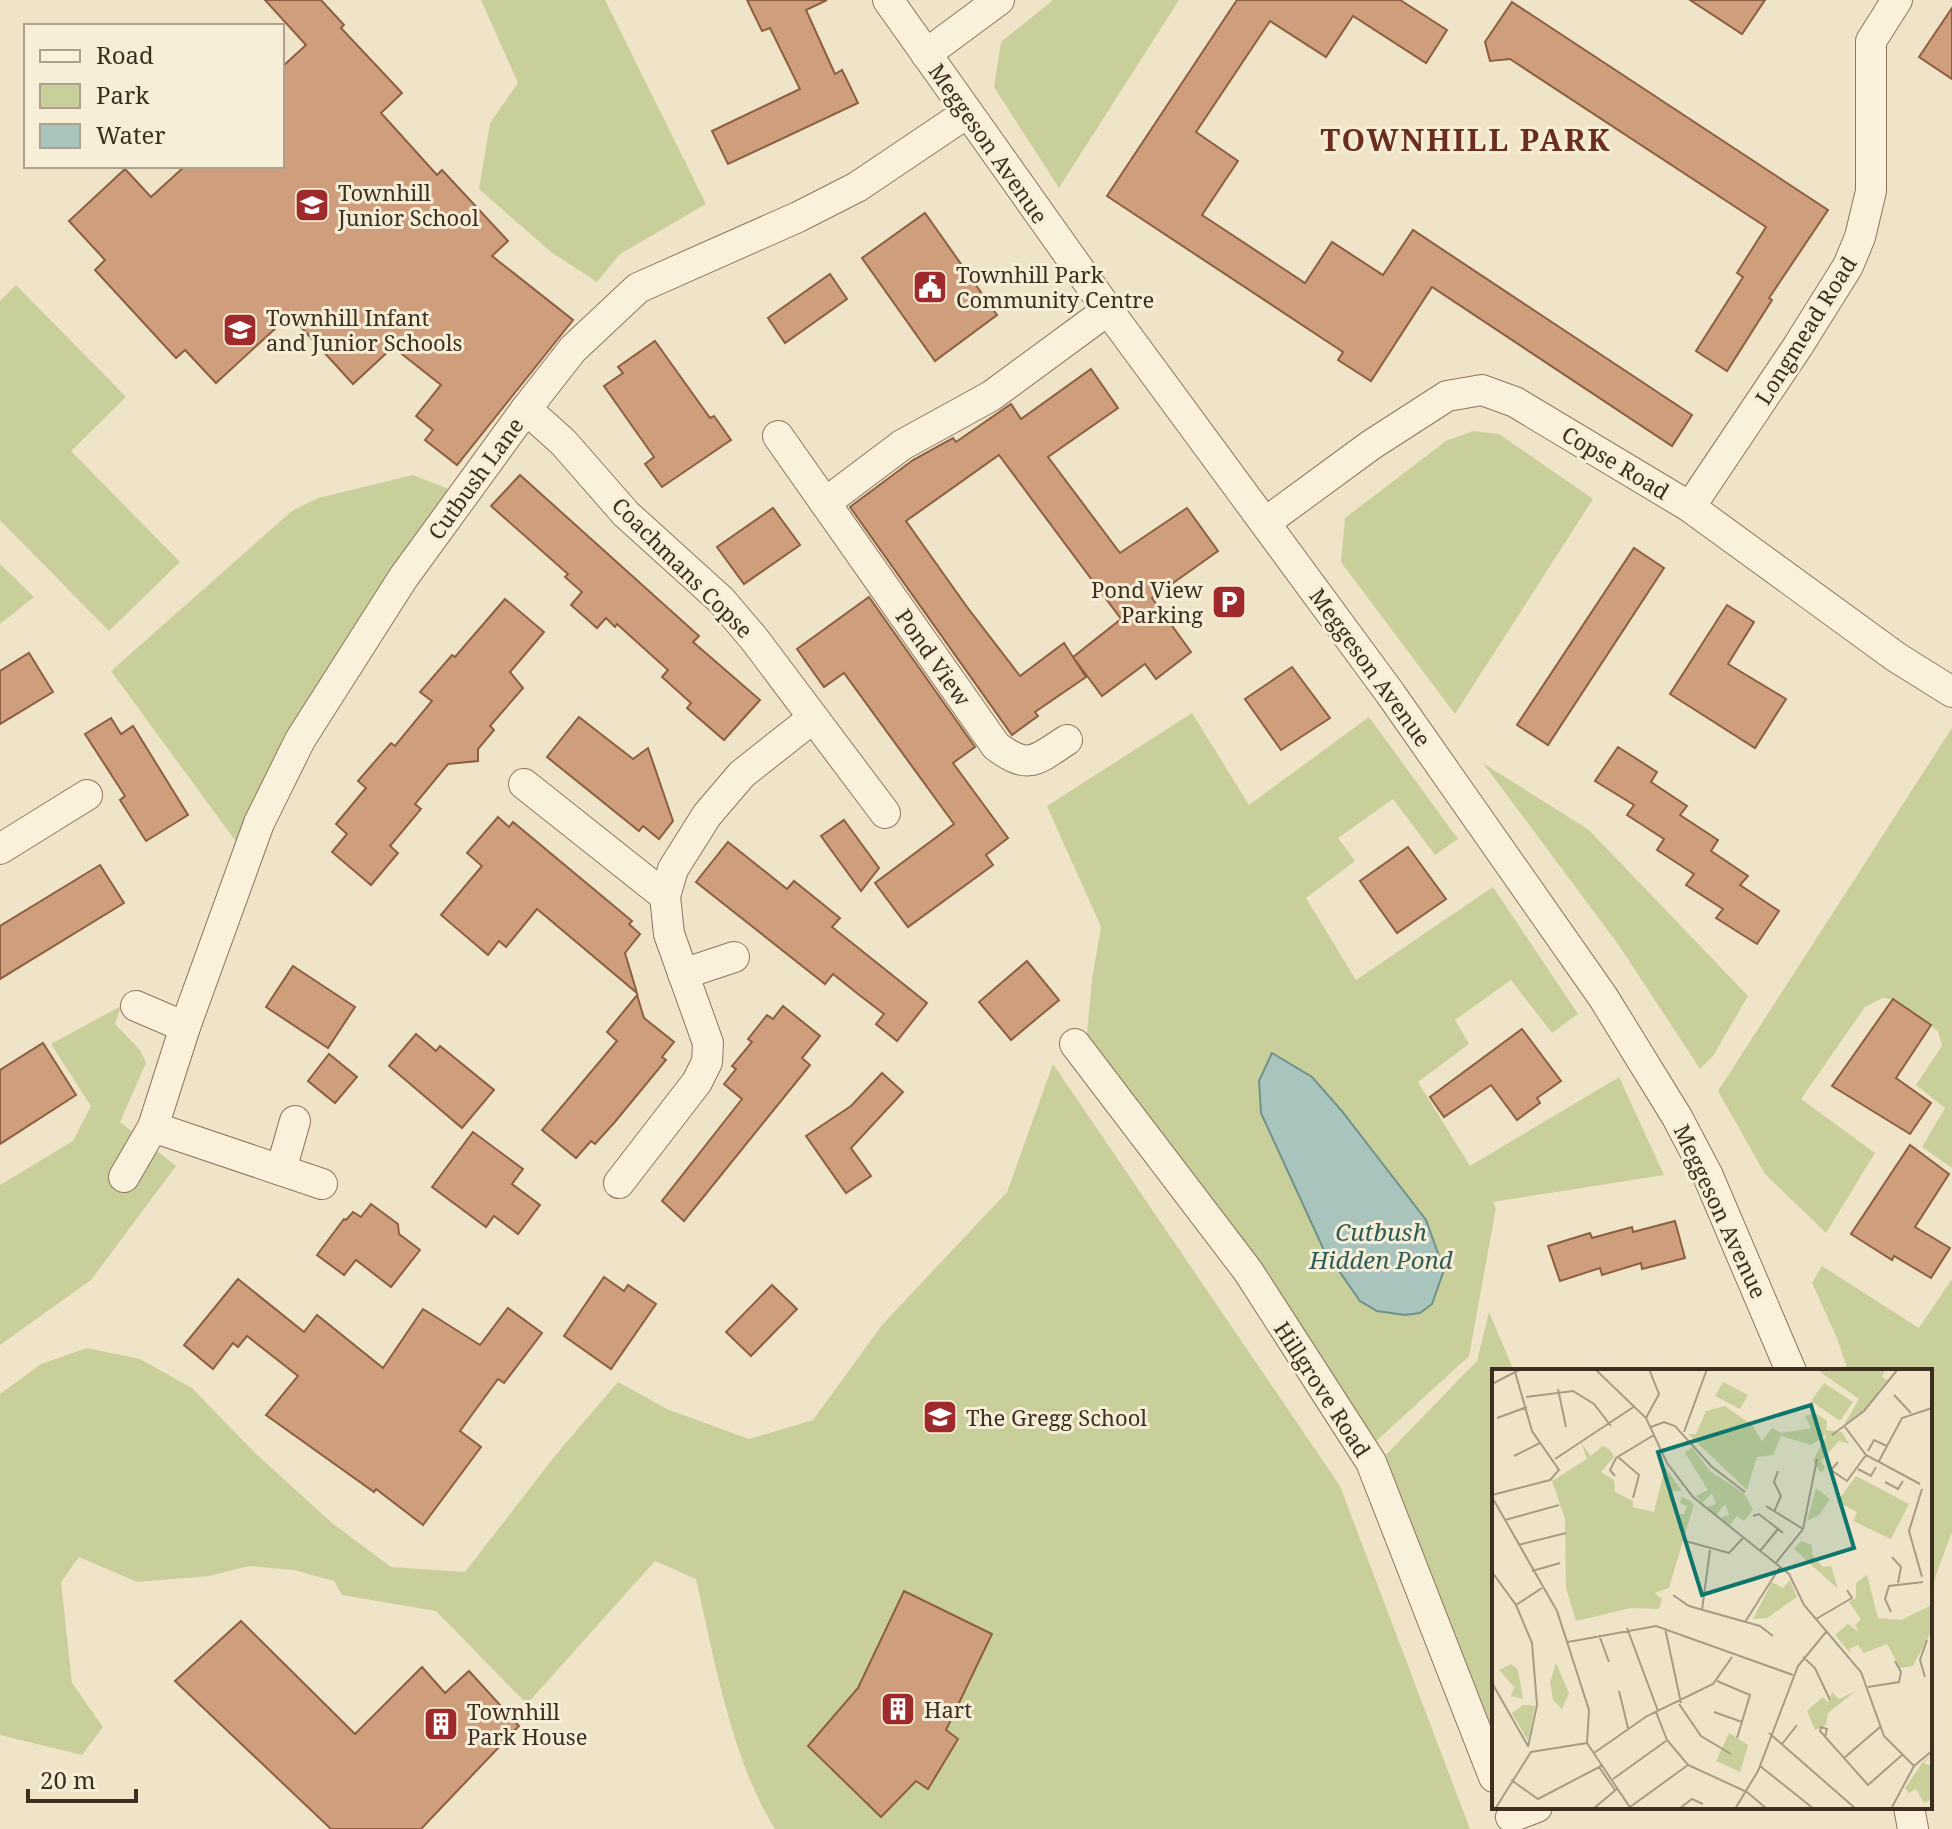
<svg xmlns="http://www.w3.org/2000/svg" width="1952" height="1829" viewBox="0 0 1952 1829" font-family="'Noto Serif',serif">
	<rect width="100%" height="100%" fill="#f0e4c8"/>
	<g fill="#c9cf9b">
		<polygon points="481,0 605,0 706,204 620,254 597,282 551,252 479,189 490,123 518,83"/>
		<polygon points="1053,0 1179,0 1059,188 994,87 1001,42"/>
		<polygon points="16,285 126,397 71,451 180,562 109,631 0,520 0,301"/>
		<polygon points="1473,431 1499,434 1593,499 1455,714 1341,562 1345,518 1446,441"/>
		<polygon points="413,475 451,490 237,843 111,671 292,511 318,498"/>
		<polygon points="0,564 34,597 0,624"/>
		<polygon points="1192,713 1249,805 1369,717 1458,839 1435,855 1393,799 1338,838 1355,861 1306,898 1356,980 1493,887 1578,1014 1552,1033 1511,980 1455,1020 1469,1044 1418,1082 1470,1166 1619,1077 1664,1175 1493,1202 1496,1208 1469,1356 1373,1444 1086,1044 1092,979 1101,927 1047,806"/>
		<polygon points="1952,728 1952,1168 1922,1147 1945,1108 1916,1085 1942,1046 1938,1031 1891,999 1883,998 1865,1007 1801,1099 1875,1153 1826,1233 1765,1174 1718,1091"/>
		<polygon points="1483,763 1589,830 1748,996 1713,1056 1700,1069 1618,944"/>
		<polygon points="121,1006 115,1024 140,1050 146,1063 120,1122 176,1166 91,1280 0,1345 0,1185 73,1141 91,1106 51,1044"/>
		<path d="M1053,1064L1340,1486L1470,1829H775C732,1761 714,1658 696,1579L655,1561L527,1704L436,1611L342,1595L334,1581L294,1570L249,1566L209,1576L137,1582L79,1557L61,1582L72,1683L103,1727L82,1755L0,1735V1394L41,1364L87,1348L140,1359L192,1388L254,1452L332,1523L391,1567L465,1572L558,1452L618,1382L667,1409L749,1439L813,1420L882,1325L1007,1192Z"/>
		<polygon points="1822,1266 1919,1328 1952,1279 1952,1532 1936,1575 1930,1603 1930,1371 1848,1371 1837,1338 1812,1283"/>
		<polygon points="1489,1312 1514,1371 1494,1371 1494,1746 1380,1461 1477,1361"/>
	</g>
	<polygon fill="#a9c4bc" stroke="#6f938a" stroke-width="2" points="1272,1053 1312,1077 1341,1110 1426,1220 1444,1270 1432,1304 1420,1313 1405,1315 1377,1311 1360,1301 1323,1248 1261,1113 1259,1081"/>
	<g fill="#cf9f7d" stroke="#8d5f41" stroke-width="2" fill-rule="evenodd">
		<polygon points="265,0 321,0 344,25 341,28 402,93 381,113 437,175 442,170 508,241 492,256 573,320 457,465 425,440 433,430 416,416 441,385 393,347 353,384 290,315 216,383 185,350 176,358 95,270 105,260 69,221 125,169 151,197 185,166 282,166 282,67 306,45"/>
		<polygon points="747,0 827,0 806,10 835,74 842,70 858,103 728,164 712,131 800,89 770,28 762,31"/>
		<polygon points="1237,0 1400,0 1447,30 1426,63 1353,16 1326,57 1270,21 1196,132 1238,161 1202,215 1305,283 1332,242 1383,275 1413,230 1692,415 1672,446 1432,287 1371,381 1338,360 1343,352 1107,196"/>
		<polygon points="1690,0 1765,0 1742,34"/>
		<polygon points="1512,2 1828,210 1769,298 1772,300 1727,371 1696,351 1743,277 1737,273 1766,227 1510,59 1490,61 1485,42"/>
		<polygon points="1952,8 1952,79 1919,57"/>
		<polygon points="925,213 997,315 935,361 862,258"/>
		<polygon points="830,274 847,299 785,343 768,318"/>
		<polygon points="655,341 710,418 714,416 731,440 662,487 645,464 654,457 604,386 623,373 618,367"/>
		<path d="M1091,369L1118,408L1048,457L1120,553L1187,508L1218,551L1152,598L1191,652L1156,679L1145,664L1102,696L1073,657L1086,677L1035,712L1038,716L1012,735L850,507L913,460L953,438L956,442L1011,404L1021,419ZM999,455L1121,619L1073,657L1064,643L1020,676L967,607L906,521Z"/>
		<polygon points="520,475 699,636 693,642 760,700 724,740 687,708 691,703 662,677 668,670 617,624 615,627 606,618 597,628 571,605 582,592 565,577 568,574 491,506"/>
		<polygon points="773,508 800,545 744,584 717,547"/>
		<polygon points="1634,548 1664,568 1548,745 1517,725"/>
		<polygon points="869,597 975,747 953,763 1008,838 986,855 993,865 908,927 875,883 954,824 844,673 824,687 797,649"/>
		<polygon points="505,599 544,632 510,672 523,688 490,726 494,730 478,749 478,761 448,764 415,804 421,809 390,846 398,853 371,885 332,852 347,834 336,824 366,788 358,781 391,743 395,746 432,701 420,692 452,655 455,657"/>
		<polygon points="1727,605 1754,622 1728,664 1786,699 1755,748 1670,694"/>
		<polygon points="29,653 53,692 0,724 0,671"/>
		<polygon points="1292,667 1330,718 1281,750 1245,699"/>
		<polygon points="579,717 633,759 648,748 673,821 659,839 643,826 639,831 547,757"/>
		<polygon points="111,718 121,734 133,726 188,815 146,841 120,800 125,796 85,734"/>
		<polygon points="1618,747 1657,772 1651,782 1687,806 1680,815 1718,840 1711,851 1748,876 1740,885 1779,911 1757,944 1716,918 1723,909 1686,885 1694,874 1657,850 1664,839 1627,815 1634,805 1595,781"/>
		<polygon points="498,817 509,827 513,822 632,921 629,924 640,934 625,953 637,993 537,909 506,947 499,941 488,955 441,915 482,866 467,853"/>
		<polygon points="844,820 879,868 861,891 821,836"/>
		<polygon points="728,842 787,889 794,881 840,918 832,927 927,1003 897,1041 876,1024 884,1014 858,994 833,974 825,984 696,882"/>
		<polygon points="1408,847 1446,899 1397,933 1360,881"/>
		<polygon points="100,865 124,903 0,979 0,926"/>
		<polygon points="1027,961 1059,1000 1011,1040 979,1002"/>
		<polygon points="293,966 355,1007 328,1048 266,1007"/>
		<polygon points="637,995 644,1018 674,1042 662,1057 666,1060 614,1123 595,1144 591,1141 576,1158 542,1130 617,1041 607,1032"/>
		<polygon points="1893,999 1931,1025 1896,1078 1931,1103 1910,1134 1832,1086"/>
		<polygon points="783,1006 820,1036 802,1058 810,1065 684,1221 662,1201 742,1099 724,1084 736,1069 732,1066 752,1042 748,1039 767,1015 773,1019"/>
		<polygon points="1522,1029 1561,1081 1537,1098 1540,1103 1517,1120 1491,1085 1444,1117 1430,1097"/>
		<polygon points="416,1034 436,1051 440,1046 494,1090 462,1128 389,1066"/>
		<polygon points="43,1043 76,1095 0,1144 0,1070"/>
		<polygon points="329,1054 357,1077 335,1103 308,1081"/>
		<polygon points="882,1073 903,1092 851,1148 871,1176 846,1193 806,1136 851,1106"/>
		<polygon points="473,1132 523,1169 512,1184 540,1205 518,1234 494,1216 486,1227 432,1187"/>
		<polygon points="1910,1145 1949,1174 1915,1227 1950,1248 1931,1278 1894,1256 1892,1260 1851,1234"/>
		<polygon points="371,1204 398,1224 399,1234 420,1250 391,1287 356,1260 344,1275 317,1255 344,1219 346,1220 353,1212 361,1217"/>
		<polygon points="1675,1221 1685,1258 1642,1269 1641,1263 1602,1275 1600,1268 1560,1281 1548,1246 1590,1233 1592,1238 1632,1227 1633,1232"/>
		<polygon points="604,1277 624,1291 628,1285 656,1304 611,1369 564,1336"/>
		<polygon points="238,1279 304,1332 317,1315 383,1368 423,1309 480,1345 508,1308 542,1333 504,1383 498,1379 460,1431 481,1447 423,1525 376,1489 374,1492 266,1415 298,1376 247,1336 238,1347 233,1343 213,1369 184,1345"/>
		<polygon points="772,1285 797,1309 751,1356 726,1332"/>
		<polygon points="904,1591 992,1634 946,1730 958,1739 928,1789 916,1781 881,1817 808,1746 858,1688"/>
		<polygon points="241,1621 355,1734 422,1667 445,1693 469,1671 519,1726 421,1829 331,1829 175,1681"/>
	</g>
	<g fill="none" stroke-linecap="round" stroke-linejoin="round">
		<g stroke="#8d765c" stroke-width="32">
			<g id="minor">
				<polyline points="888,0 1108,310 1390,693 1603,997 1677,1117 1708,1176 1791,1371"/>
				<polyline points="926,54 999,0"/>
				<polyline points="526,409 563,442 626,514 721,600 755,640 885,813"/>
				<path d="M778,436L996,746C1029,771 1036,760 1067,740"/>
				<polyline points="825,503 902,445 991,396 1108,310"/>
				<polyline points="1690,507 1798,346 1848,266 1860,237 1871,191 1871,41 1897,0"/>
				<polyline points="1266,522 1371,445 1447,396 1482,390 1515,402 1690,507 1896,657 1952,692"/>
				<polyline points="524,784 665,896"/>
				<polyline points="0,849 87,795"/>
				<polyline points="683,974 734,957"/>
				<polyline points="136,1006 185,1027"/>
				<polyline points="1075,1044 1248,1271 1371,1462 1494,1777"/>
				<polyline points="153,1127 322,1184"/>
				<polyline points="281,1170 295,1121"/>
				<polyline points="124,1177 153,1127 185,1027 259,823 300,740 403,578 526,409 573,349 638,288 798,217 857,187 967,113"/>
				<polyline points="619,1183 697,1082 707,1062 708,1043 669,934 665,896 673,869 707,815 742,774 813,718"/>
				<polyline points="1909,1807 1913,1829"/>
				<polyline points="1511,1817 1537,1807"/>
			</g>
		</g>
		<use href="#minor" stroke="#faf1dc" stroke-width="30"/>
	</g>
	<defs>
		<g id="school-square" transform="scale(1.8)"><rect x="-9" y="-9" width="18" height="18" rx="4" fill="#9e2a2b" stroke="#f7eed8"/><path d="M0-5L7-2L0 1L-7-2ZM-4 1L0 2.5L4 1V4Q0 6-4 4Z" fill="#fff"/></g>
		<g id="civic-square" transform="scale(1.8)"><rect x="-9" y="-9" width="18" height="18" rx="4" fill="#9e2a2b" stroke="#f7eed8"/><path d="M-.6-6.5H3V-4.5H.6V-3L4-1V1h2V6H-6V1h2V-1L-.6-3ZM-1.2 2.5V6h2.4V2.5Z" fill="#fff"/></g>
		<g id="parking-square" transform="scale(1.8)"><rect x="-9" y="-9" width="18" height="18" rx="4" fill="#9e2a2b" stroke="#f7eed8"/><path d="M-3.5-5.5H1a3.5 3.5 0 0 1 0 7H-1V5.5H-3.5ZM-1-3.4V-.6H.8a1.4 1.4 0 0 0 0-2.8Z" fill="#fff"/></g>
		<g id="building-square" transform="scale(1.8)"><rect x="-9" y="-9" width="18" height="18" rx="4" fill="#9e2a2b" stroke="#f7eed8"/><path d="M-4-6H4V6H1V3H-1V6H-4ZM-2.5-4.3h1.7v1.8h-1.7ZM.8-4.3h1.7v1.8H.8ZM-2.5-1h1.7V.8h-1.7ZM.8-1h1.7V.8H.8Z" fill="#fff"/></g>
	</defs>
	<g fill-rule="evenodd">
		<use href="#school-square" x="312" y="205"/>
		<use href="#civic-square" x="930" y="287"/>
		<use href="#school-square" x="240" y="330"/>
		<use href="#parking-square" x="1229" y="602"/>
		<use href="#school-square" x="940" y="1417"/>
		<use href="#building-square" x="898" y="1709"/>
		<use href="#building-square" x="441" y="1724"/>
	</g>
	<g text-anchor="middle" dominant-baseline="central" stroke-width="6" stroke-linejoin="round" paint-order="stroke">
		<g font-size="22" fill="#3d2e20" stroke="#f7eed8">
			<text transform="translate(989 143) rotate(55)">Meggeson Avenue</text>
			<text transform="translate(1805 330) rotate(-58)">Longmead Road</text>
			<text transform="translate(1616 462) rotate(31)">Copse Road</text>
			<text transform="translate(475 478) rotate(-54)">Cutbush Lane</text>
			<text transform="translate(683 567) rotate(45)">Coachmans Copse</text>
			<text transform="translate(934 657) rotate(55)">Pond View</text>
			<text transform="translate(1371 667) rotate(54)">Meggeson Avenue</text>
			<text transform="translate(1721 1211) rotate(65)">Meggeson Avenue</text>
			<text transform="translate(1323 1389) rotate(57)">Hillgrove Road</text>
		</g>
		<g font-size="22" fill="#3d2e20" stroke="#f7eed8" text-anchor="start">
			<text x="338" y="192">Townhill<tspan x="338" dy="25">Junior School</tspan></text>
			<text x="956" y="274">Townhill Park<tspan x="956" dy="25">Community Centre</tspan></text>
			<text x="266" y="317">Townhill Infant<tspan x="266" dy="25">and Junior Schools</tspan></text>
			<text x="1203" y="589" text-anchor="end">Pond View<tspan x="1203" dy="25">Parking</tspan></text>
			<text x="966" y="1417">The Gregg School</text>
			<text x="924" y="1709">Hart</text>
			<text x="467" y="1711">Townhill<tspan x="467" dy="25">Park House</tspan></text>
		</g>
		<g font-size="24" font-style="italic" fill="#2f5d5a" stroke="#f7eed8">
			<text x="1381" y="1231">Cutbush<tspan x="1381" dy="28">Hidden Pond</tspan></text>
		</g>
		<g font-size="30" font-weight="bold" letter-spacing="2" fill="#6b2e1e" stroke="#f7eed8">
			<text x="1466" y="139">TOWNHILL PARK</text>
		</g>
	</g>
	<g transform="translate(1492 1369)">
		<rect width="440" height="440" fill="#f0e4c8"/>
		<path d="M324,0H393L390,8L395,11L372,42L352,56L367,30ZM231,13L256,26L248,40L223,27ZM332,14L361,33L348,52L319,32ZM233,37L260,56L270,72L280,59L290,64L319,59L313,47L323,44L335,52L334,61L350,63L357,75L347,72L329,92L333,99L329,104L321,92L335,65L319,76L289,67L281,86L265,88L255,121L196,65H204L214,42ZM89,73L98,87L111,77L118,81L122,88L109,103L122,111L123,123L141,132V138L162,143L173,98L190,122H181L178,128L186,145H192L195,137L188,134L190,127L202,135L177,219L163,224L170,230L167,240L139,239L84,252L74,219L73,150L60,112L95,90ZM200,78L218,102L252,124L261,141L252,152L245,147L238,156L228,149L237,146L233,135L224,146L215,138L224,135L220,124L210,134L204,127L216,121L193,84ZM364,107L417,135L399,170L361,152L365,143L345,133ZM324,119L338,130L327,146L315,152ZM309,172L320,176V185L331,198L339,197L346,220L302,180ZM375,206L386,249L409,251L440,236V261L421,297L408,299L395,275L372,284L366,276L357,280L360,286L343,266L356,255L367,263L363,256L369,250L357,233L364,229V214ZM298,211L305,228L275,249L261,250L280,213L291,219ZM64,294L77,324L70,340L61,331L58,313ZM19,295L26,301L31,330L19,327L22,318L7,301ZM364,322L336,344L334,356L323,361L315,342L319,338L331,328L336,333L340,323L347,330ZM31,336L43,337L36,372L20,344ZM237,364L256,376L248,403L224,392ZM440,385L432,394L440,397V430L432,434L424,420L417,424L413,419L430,394Z" fill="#c9cf9b"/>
		<path fill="none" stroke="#a89b85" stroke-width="2" d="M103,0L154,49L175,94L201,128L297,205L312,236L369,303L392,367L422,397M0,15L29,0M66,20L74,58M402,26L419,44M34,28L81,22L102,35L119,57M5,49L35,38M154,49L167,25L157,0M159,58L172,53L183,57L220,98L253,123M353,58L374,86L428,115M192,63L215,0M340,66L372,42L406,0M376,82L382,71L395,77M22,87L48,74M126,88L147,106L141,129M63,90L143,37M387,92L410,49L440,39M346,93L339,101L355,112L374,86M366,100L379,107L384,98M123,107L118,101L124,89L162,66M393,113L406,120L411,112M0,126L58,111L67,101L40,62L23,3M0,128L65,242L97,341L95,374M274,137L311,160M282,143L289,127L282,113L286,102M261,147L267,145L291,164M13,151L67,136M193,172L237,184L251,169M26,176L74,164M268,182L286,160M400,188L409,198L406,214M284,194L311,160L325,90M40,202L68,194M0,203L24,236L40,274L45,336L36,378M430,208L417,162L430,120M181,226L197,237L268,257L281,267M24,236L50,219M210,241L218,181M399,243L393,230L397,217L431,213M324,250L360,229L355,221M253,253L288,198M135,259L166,342M173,259L189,334M107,266L117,293M76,273L164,257L301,306M311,288L323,299L338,331M433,308L428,291L435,271M225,312L258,326L245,369M0,314L36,377M376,318L407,313L409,303L403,292M127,322L136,359M187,335L209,367L239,385M164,343L175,371L196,396L255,423L275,440M222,343L250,353M277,364L364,440M333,368L335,360L329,358L328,362L376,416L410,386M95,374L139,440M290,375L305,356M102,384L155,347L221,315L240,288M352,389L388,358M268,397L322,440M107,398L123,421M121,410L174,372M19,411L46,430L111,396M138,438L196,396M3,440L39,383L95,374M101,440L126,419M187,440L200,430L211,435M243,440L266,402L306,297L334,263M399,440L422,397L440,382"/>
		<path fill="#0f766e" fill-opacity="0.15" stroke="#0f766e" stroke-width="4" d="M319,36L362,179L210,226L166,83Z"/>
		<rect width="440" height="440" fill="none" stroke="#3d2e20" stroke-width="4"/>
	</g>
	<rect x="24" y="24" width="260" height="144" fill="#f7eed8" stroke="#ada18e" stroke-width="2"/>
	<rect x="40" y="50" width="40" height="12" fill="#faf1dc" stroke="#ada18e" stroke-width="2"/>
	<text x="96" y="64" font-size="24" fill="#3d2e20">Road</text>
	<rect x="40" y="84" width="40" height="24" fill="#c9cf9b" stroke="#ada18e" stroke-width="2"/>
	<text x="96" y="104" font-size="24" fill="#3d2e20">Park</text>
	<rect x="40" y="124" width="40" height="24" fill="#a9c4bc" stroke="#ada18e" stroke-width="2"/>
	<text x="96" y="144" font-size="24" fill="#3d2e20">Water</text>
	<path d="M28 1789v12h108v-12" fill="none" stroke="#3d2e20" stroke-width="4"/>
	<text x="40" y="1789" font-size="24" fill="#3d2e20" stroke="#f7eed8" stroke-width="6" paint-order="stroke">20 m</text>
</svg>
